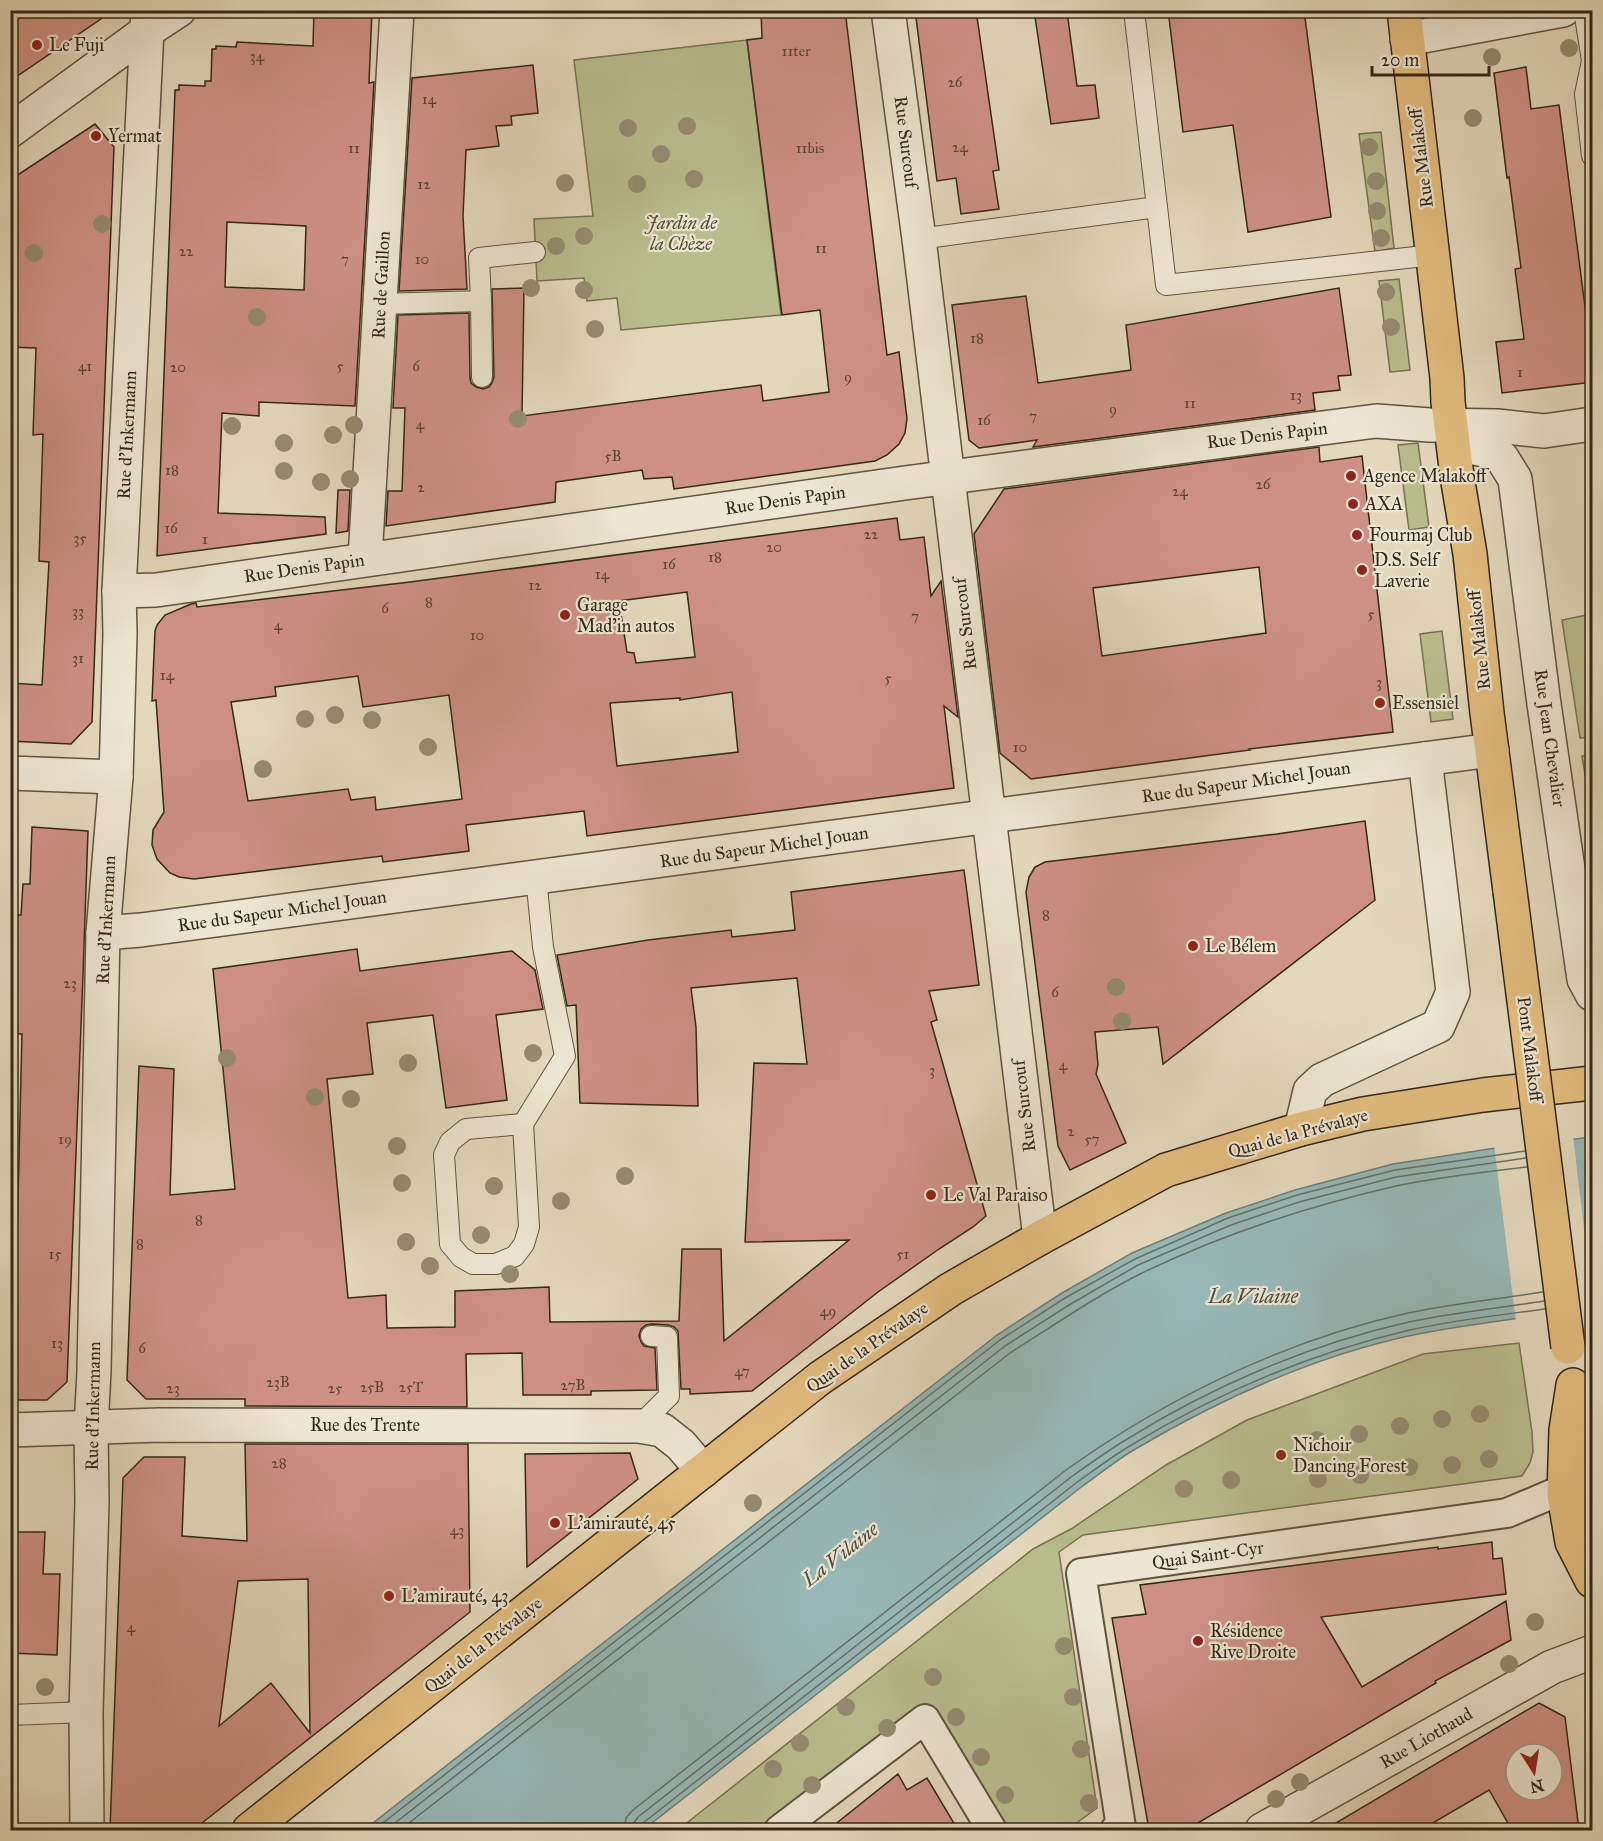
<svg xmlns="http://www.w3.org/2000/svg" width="1603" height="1841" viewBox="0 0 1603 1841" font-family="'IM FELL Great Primer',serif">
	<rect width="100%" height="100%" fill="#e4d8bc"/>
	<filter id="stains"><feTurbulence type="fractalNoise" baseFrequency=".00333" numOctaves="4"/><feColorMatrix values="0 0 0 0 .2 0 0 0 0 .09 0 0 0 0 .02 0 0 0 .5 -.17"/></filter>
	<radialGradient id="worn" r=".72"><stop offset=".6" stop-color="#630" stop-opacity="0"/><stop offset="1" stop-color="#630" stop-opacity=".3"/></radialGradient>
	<g fill="#b9bd8d" stroke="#767252" stroke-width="1.5">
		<polygon points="747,40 781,315 621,330 617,298 587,301 584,278 537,281 534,219 593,216 574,60"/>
		<polygon points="1381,132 1394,248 1375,252 1359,134"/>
		<polygon points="1399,279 1410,370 1390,372 1379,281"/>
		<polygon points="1418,443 1429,527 1409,530 1398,445"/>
		<polygon points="1592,614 1592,737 1580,738 1562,620"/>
		<polygon points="1442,631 1453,719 1431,722 1420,634"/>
		<polygon points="1592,755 1592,820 1582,756"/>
		<polygon points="1519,1343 1532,1432 1533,1452 1530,1463 1522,1476 1083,1535 1059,1552 1097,1808 1067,1830 1006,1830 926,1726 790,1830 678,1830 1033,1549 1071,1529 1166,1465 1247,1420 1423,1354"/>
	</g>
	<path fill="#97b8b7" stroke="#6f7e77" stroke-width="1.5" d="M1592,1137V1308C1533,1317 1472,1323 1413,1335C1314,1356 1218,1400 1132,1451C1114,1462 1097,1476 1080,1488L643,1830H364L997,1335L1062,1293L1132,1253L1226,1213L1295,1190L1393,1164L1489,1149Z"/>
	<polygon fill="#e4d8bc" points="1573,1136 1592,1296 1592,1311 1516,1322 1494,1145"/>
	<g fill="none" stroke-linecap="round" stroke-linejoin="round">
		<g stroke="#667067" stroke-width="1.5">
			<polyline points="374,1830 1000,1340 1065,1298 1135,1259 1228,1218 1297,1195 1395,1170 1525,1151"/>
			<polyline points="386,1830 1005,1346 1069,1305 1138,1265 1231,1225 1299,1202 1396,1177 1526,1158"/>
			<path d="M400,1830L1010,1353C1053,1326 1096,1296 1142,1273C1223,1234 1309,1206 1396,1186C1439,1177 1484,1172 1527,1167"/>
			<path d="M624,1830L626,1818L633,1810L1066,1470C1167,1398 1285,1340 1408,1313C1452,1304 1498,1299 1543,1292"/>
			<path d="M633,1830V1824L638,1817L1071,1477C1088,1465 1106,1452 1124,1441C1210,1387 1310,1344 1409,1322C1453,1313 1499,1308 1544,1301"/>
			<path d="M640,1830L643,1823L1076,1483C1093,1471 1110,1458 1128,1447C1215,1394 1311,1353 1410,1330C1454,1320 1500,1315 1545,1309"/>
		</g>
	</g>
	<g fill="#cf9186" stroke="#342717" stroke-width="1.5" fill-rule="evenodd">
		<polygon points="10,10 114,10 10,81"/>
		<path d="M314,10H372L369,83L374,82L355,406L259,402V416L222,413L218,513L325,517L326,534L157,556L175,90H179V85L205,86V81H211L212,49H216V46L236,47L237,42L313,46ZM227,222L306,226L304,290L225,287Z"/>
		<polygon points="761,10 845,10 887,355 899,352 907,419 905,433 899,444 887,455 875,461 674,489 672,477 644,479 642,470 556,482 555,502 386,526 388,491 402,491 405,408 393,408 398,315 469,313 470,378 471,383 476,387 483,389 489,387 492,383 494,377 492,289 524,288 522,416 761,385 763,401 829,392 820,310 782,315 747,40 762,38"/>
		<polygon points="915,10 976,10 999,170 993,171 999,209 961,214 956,178 937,181"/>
		<polygon points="1034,10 1060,10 1068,19 1077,86 1095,85 1099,118 1051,124"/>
		<polygon points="1168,10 1304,10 1331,217 1248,232 1233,125 1183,132"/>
		<polygon points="533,65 538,113 511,116 512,125 496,126 499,146 466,150 463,216 467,289 399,291 412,78"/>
		<polygon points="1526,67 1531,109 1559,105 1588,330 1593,329 1593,382 1502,393 1496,342 1524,339 1515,269 1521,268 1509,177 1507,178 1494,73"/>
		<polygon points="95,124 114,147 92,722 71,744 10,741 10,683 42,685 49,562 39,561 43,434 33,435 36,348 10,347 10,180"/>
		<polygon points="1339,288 1351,375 1338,376 1340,390 1313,393 1315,410 1033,447 1037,440 979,448 969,440 952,305 1026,296 1038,383 1131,370 1126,325"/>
		<path d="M1319,447L1320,462L1362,456L1393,732L1249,749L1250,750L1031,779L1000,753L974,534L1004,489ZM1259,567L1266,633L1102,656L1093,588Z"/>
		<polygon points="338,490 350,490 348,531 336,533"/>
		<path d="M897,518L900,540L924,537L931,596L941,581L958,717L944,706L954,788L587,836L584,811L466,825L469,851L383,862L382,856L194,879L179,877L170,873L157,859L152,845L153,830L164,812L156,700L152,701L155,631L157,625L165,615L191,604L196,603L197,607L410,582ZM687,592L695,657L636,663L634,653L627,652L619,601ZM358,676L363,707L449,695L462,799L376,810L375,797L351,800L348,789L248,801L231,702L276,696L275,687ZM732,692L738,752L617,766L610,703L680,698V700Z"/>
		<polygon points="1365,821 1375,900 1163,1064 1158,1027 1095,1032 1098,1065 1096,1074 1126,1143 1070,1170 1058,1146 1026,892 1029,877 1035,867 1045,862 1277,834"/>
		<polygon points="32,827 88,831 83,975 67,1382 47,1400 10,1400 10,1346 14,1282 16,1282 22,1034 10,1033 10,915 21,915 23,884 30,884"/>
		<polygon points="964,870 979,985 929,991 937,1020 931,1022 986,1216 973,1227 939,1249 878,1292 752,1391 690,1394 690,1389 681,1389 678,1331 674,1327 668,1325 652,1324 646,1325 641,1329 639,1336 641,1342 644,1346 655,1348 657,1390 591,1391 591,1395 523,1395 522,1353 466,1354 467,1407 245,1406 245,1399 146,1399 127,1380 139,1066 174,1069 170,1195 235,1189 213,969 357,949 360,971 512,951 535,970 543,1009 496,1015 507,1100 446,1108 433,1015 367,1023 373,1074 327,1079 348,1298 386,1295 387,1328 455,1327 455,1291 549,1287 550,1322 679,1321 682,1249 721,1249 724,1341 849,1240 745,1242 754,1063 807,1064 797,978 691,988 696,1027 698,1106 580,1103 576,1005 567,1006 557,955 648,940 731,930 732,937 795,930 791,892"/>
		<path d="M245,1444H468L470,1612L193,1830H110L123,1478L144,1457H185L182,1536L247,1541ZM308,1579L310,1733L271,1683L219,1726L238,1581Z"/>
		<polygon points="630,1453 638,1479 527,1567 525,1454"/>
		<polygon points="10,1532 45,1532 43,1574 60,1574 57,1655 10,1653"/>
		<polygon points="1492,1542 1493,1559 1502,1558 1506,1594 1321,1617 1362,1687 1506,1601 1511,1640 1435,1681 1436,1683 1186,1830 1149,1830 1112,1618 1146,1614 1140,1585 1438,1547 1438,1549"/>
		<path d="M1539,1703L1565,1717L1579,1830H1512L1489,1790L1421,1830H1324ZM1516,1754H1552V1790H1516Z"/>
		<polygon points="898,1774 907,1790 927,1778 958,1830 828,1830"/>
	</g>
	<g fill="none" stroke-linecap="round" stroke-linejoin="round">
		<g stroke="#605340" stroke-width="22">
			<g id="service">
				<polyline points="1584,10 1592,61 1585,94 1592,156"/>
				<polyline points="1157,207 1166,285 1433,255"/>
				<polyline points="919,239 1157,207 1134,10"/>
				<polyline points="481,301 482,377"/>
				<polyline points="380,304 481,301 479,258 535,252"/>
				<polygon points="523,1124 529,1227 524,1244 515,1256 496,1264 473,1264 461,1257 450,1244 444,1155 450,1142 466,1129"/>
				<polyline points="523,1124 565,1056 543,947 536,877"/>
				<polyline points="639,1426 669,1396 667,1337 651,1336"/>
				<polyline points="10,1715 86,1712"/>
			</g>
		</g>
		<g stroke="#605340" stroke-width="32">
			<g id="pedestrian">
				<polyline points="779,1830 925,1719 992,1830"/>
				<polyline points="1115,1830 1121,1827 1081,1573 1507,1513 1552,1494 1584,1495"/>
			</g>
		</g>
		<g stroke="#605340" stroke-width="36">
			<g id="minor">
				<polyline points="888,10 919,239 1040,1238"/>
				<polyline points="1407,39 1563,10"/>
				<polyline points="365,559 397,10"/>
				<polyline points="119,591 156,590 905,483 1376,421 1430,425 1497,426 1544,431 1592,424"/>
				<polyline points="10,773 116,777"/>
				<polyline points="103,933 141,930 1013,813 1492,750"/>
				<polyline points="1301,1129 1310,1091 1322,1080 1438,1026 1453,992 1425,759"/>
				<polyline points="10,1430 160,1425 639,1426 662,1430 681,1445 703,1471"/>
				<polyline points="87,1830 86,1712 92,1502 91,1428 94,1371 103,933 116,777 120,634 119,591 148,10"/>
				<polyline points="1262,1830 1552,1667 1592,1652"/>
			</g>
		</g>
		<g stroke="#605340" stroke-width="36">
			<g id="tertiary">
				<polyline points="10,131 147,31 179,10"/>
				<polyline points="1451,425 1462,442 1469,447 1495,452 1502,458 1515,479 1544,704 1584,979 1592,994"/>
			</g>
		</g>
		<g stroke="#342717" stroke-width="36">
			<g id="primary">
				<polyline points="1404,10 1447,378 1448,402 1457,476 1470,554 1487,713 1510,891"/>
				<polyline points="1573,1385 1566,1430 1564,1495 1572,1542 1592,1581"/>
				<polyline points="1581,1423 1588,1468 1592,1509"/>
				<polyline points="249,1830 820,1378 951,1289 1040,1238 1166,1170 1301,1129 1363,1114 1483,1095 1592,1083"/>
			</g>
		</g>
		<use href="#service" stroke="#ede6d3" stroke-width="20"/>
		<use href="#pedestrian" stroke="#ede6d3" stroke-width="28"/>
		<use href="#minor" stroke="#ede6d3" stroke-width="33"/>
		<use href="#tertiary" stroke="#ede6d3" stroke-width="33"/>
		<use href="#primary" stroke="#e2bc7e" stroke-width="33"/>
		<g stroke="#342717" stroke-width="36" stroke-linecap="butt">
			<polyline id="primary-bridge" points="1510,891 1568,1347"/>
		</g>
		<use href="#primary-bridge" stroke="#e2bc7e" stroke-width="33"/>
	</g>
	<g fill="#958b71">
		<circle cx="1569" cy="48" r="9"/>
		<circle cx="1492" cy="57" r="9"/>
		<circle cx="1473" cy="118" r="9"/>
		<circle cx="687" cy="126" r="9"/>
		<circle cx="628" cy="128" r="9"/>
		<circle cx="1369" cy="147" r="9"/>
		<circle cx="661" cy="154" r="9"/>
		<circle cx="694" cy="179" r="9"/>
		<circle cx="1376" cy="181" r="9"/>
		<circle cx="565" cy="183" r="9"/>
		<circle cx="637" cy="184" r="9"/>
		<circle cx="1377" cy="211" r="9"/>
		<circle cx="102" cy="224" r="9"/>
		<circle cx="584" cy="236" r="9"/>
		<circle cx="1381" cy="238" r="9"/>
		<circle cx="556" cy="246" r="9"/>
		<circle cx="34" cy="253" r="9"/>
		<circle cx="531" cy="288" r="9"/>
		<circle cx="584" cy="290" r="9"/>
		<circle cx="1386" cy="292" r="9"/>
		<circle cx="257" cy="317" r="9"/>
		<circle cx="1391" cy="327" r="9"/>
		<circle cx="595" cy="329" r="9"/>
		<circle cx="518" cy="419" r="9"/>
		<circle cx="354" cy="425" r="9"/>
		<circle cx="232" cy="426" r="9"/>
		<circle cx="333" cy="435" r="9"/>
		<circle cx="284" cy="443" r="9"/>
		<circle cx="284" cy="471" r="9"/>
		<circle cx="350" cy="479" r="9"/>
		<circle cx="321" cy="482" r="9"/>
		<circle cx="335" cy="715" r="9"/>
		<circle cx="305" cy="719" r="9"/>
		<circle cx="372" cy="720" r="9"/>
		<circle cx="428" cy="747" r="9"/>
		<circle cx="263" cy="769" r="9"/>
		<circle cx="1116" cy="987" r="9"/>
		<circle cx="1122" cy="1021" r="9"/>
		<circle cx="533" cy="1053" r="9"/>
		<circle cx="227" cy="1058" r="9"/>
		<circle cx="408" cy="1063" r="9"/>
		<circle cx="315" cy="1097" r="9"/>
		<circle cx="351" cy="1099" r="9"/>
		<circle cx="397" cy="1146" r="9"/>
		<circle cx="625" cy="1176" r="9"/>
		<circle cx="402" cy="1183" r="9"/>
		<circle cx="494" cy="1186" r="9"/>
		<circle cx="561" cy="1201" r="9"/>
		<circle cx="481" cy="1235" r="9"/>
		<circle cx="406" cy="1242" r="9"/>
		<circle cx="430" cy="1266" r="9"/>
		<circle cx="510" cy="1274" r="9"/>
		<circle cx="1480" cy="1414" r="9"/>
		<circle cx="1442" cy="1419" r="9"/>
		<circle cx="1400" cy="1426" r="9"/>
		<circle cx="1359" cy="1434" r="9"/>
		<circle cx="1317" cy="1440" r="9"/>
		<circle cx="1489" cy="1459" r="9"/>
		<circle cx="1452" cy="1465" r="9"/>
		<circle cx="1409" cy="1467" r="9"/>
		<circle cx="1360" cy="1475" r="9"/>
		<circle cx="1318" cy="1479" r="9"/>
		<circle cx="1231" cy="1480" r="9"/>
		<circle cx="1184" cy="1489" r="9"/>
		<circle cx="753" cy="1503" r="9"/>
		<circle cx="1535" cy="1622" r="9"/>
		<circle cx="1064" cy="1646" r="9"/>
		<circle cx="1509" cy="1664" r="9"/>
		<circle cx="933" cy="1677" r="9"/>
		<circle cx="45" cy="1687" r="9"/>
		<circle cx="1073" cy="1697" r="9"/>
		<circle cx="846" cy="1707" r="9"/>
		<circle cx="956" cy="1717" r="9"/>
		<circle cx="887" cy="1728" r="9"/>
		<circle cx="800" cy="1743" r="9"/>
		<circle cx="1081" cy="1749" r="9"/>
		<circle cx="981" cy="1757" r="9"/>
		<circle cx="773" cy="1769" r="9"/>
		<circle cx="1300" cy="1782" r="9"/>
		<circle cx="812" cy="1785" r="9"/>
		<circle cx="1005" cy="1795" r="9"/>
		<circle cx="1276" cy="1799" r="9"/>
		<circle cx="1089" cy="1803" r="9"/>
	</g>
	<g fill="#8f2418" stroke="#ede6d3" stroke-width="2">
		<circle cx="37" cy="45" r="6"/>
		<circle cx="96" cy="136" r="6"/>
		<circle cx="1351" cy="476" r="6"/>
		<circle cx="1353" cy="504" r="6"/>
		<circle cx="1357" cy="535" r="6"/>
		<circle cx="1362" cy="570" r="6"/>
		<circle cx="565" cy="615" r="6"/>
		<circle cx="1380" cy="703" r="6"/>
		<circle cx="1193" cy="946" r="6"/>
		<circle cx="931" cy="1195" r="6"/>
		<circle cx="1281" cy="1455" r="6"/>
		<circle cx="555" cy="1523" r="6"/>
		<circle cx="389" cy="1596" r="6"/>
		<circle cx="1198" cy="1641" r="6"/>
	</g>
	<g text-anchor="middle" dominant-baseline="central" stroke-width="4.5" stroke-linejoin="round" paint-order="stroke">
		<g font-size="15" fill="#5b4233">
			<text x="796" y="51">11ter</text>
			<text x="257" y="56">34</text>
			<text x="955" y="82">26</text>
			<text x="429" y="99">14</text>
			<text x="960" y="147">24</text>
			<text x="354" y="148">11</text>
			<text x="810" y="148">11bis</text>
			<text x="424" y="184">12</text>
			<text x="821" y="248">11</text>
			<text x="186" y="251">22</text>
			<text x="345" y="259">7</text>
			<text x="422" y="259">10</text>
			<text x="977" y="338">18</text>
			<text x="85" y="366">41</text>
			<text x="340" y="366">5</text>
			<text x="416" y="366">6</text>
			<text x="178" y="367">20</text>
			<text x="1520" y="372">1</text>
			<text x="848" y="377">9</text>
			<text x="1296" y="395">13</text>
			<text x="1190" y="403">11</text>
			<text x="1113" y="409">9</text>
			<text x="1033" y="416">7</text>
			<text x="984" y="420">16</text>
			<text x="420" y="424">4</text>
			<text x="613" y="456">5B</text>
			<text x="172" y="470">18</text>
			<text x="1263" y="484">26</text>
			<text x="421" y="487">2</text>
			<text x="1180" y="491">24</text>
			<text x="171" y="528">16</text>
			<text x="871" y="534">22</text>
			<text x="80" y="538">35</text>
			<text x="205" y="539">1</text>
			<text x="774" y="547">20</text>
			<text x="715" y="557">18</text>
			<text x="669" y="564">16</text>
			<text x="602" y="574">14</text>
			<text x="535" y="585">12</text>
			<text x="429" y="602">8</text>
			<text x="385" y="608">6</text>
			<text x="78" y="611">33</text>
			<text x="1371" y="614">5</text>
			<text x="915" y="616">7</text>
			<text x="278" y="625">4</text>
			<text x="477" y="635">10</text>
			<text x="78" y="658">31</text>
			<text x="167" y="675">14</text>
			<text x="888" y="678">5</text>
			<text x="1379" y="682">3</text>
			<text x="1020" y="747">10</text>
			<text x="1046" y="915">8</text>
			<text x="70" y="983">23</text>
			<text x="1055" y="992">6</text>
			<text x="1063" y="1065">4</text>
			<text x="932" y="1070">3</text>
			<text x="1071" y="1131">2</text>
			<text x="65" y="1139">19</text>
			<text x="1092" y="1139">57</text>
			<text x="199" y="1220">8</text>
			<text x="140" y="1244">8</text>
			<text x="55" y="1254">15</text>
			<text x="903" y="1254">51</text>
			<text x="828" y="1311">49</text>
			<text x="57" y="1343">13</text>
			<text x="142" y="1348">6</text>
			<text x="742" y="1371">47</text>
			<text x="278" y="1382">23B</text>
			<text x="573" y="1385">27B</text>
			<text x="372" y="1387">25B</text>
			<text x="411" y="1387">25T</text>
			<text x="173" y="1388">23</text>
			<text x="335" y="1388">25</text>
			<text x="279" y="1463">28</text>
			<text x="457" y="1530">43</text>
			<text x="131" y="1627">4</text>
		</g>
		<g font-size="18" fill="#342717" stroke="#ede6d3" text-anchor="start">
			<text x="49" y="45">Le Fuji</text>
			<text x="108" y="136">Yermat</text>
			<text x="1363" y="476">Agence Malakoff</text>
			<text x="1365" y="504">AXA</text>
			<text x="1369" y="535">Fourmaj Club</text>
			<text x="1374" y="560">D.S. Self<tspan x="1374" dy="21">Laverie</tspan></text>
			<text x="577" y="605">Garage<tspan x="577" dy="21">Mad'in autos</tspan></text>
			<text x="1392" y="703">Essensiel</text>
			<text x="1205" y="946">Le Bélem</text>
			<text x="943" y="1195">Le Val Paraiso</text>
			<text x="1293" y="1445">Nichoir<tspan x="1293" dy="21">Dancing Forest</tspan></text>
			<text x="567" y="1523">L'amirauté, 45</text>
			<text x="401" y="1596">L'amirauté, 43</text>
			<text x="1210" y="1631">Résidence<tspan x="1210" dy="21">Rive Droite</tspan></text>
		</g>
		<g font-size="18" fill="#342717" stroke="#ede6d3">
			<text transform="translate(906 142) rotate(83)">Rue Surcouf</text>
			<text transform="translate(1421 158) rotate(-97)">Rue Malakoff</text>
			<text transform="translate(381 285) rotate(-87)">Rue de Gaillon</text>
			<text transform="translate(127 435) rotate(-87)">Rue d'Inkermann</text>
			<text transform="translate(1267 435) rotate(-7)">Rue Denis Papin</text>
			<text transform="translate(785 500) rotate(-8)">Rue Denis Papin</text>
			<text transform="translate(304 568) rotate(-8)">Rue Denis Papin</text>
			<text transform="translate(965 624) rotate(-97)">Rue Surcouf</text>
			<text transform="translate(1479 640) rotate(-96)">Rue Malakoff</text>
			<text transform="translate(1550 738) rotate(82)">Rue Jean Chevalier</text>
			<text transform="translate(1246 782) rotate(-8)">Rue du Sapeur Michel Jouan</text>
			<text transform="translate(764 847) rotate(-8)">Rue du Sapeur Michel Jouan</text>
			<text transform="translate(282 911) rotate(-8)">Rue du Sapeur Michel Jouan</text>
			<text transform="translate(106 920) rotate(-87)">Rue d'Inkermann</text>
			<text transform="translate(1530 1049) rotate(83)">Pont Malakoff</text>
			<text transform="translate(1024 1106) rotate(-97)">Rue Surcouf</text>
			<text transform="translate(1298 1133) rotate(-15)">Quai de la Prévalaye</text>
			<text transform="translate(867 1347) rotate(-35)">Quai de la Prévalaye</text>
			<text transform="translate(93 1406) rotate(-89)">Rue d'Inkermann</text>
			<text x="365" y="1425">Rue des Trente</text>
			<text transform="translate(1208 1555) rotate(-8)">Quai Saint-Cyr</text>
			<text transform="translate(483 1645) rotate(-38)">Quai de la Prévalaye</text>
			<text transform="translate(1426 1738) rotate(-30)">Rue Liothaud</text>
		</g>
		<g font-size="18" font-style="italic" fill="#554c34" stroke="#ede6d3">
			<text x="681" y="223">Jardin de<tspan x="681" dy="21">la Chèze</tspan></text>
		</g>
		<g font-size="20" font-style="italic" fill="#4d4b3f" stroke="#ede6d3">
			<text x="1253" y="1296">La Vilaine</text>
			<text transform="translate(840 1554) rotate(-38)">La Vilaine</text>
		</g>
	</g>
	<rect width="1603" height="1841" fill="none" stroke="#e4d8bc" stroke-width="36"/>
	<rect x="12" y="12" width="1579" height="1817" fill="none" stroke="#342717" stroke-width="3"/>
	<rect x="18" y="18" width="1567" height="1805" fill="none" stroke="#342717" stroke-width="1.5"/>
	<g transform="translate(1534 1772) rotate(168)"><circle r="28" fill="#ede6d3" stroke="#a39a88" stroke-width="1.5"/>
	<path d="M0-4.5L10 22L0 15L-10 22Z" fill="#8f2418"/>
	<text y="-9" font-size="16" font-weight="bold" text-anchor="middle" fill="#342717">N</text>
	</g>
	<path d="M1372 66v9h117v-9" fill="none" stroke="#342717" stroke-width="3"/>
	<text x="1381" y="66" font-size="18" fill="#342717" stroke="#ede6d3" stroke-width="4.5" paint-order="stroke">20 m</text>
	<rect width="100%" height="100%" filter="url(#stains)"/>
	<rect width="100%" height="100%" fill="url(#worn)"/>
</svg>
